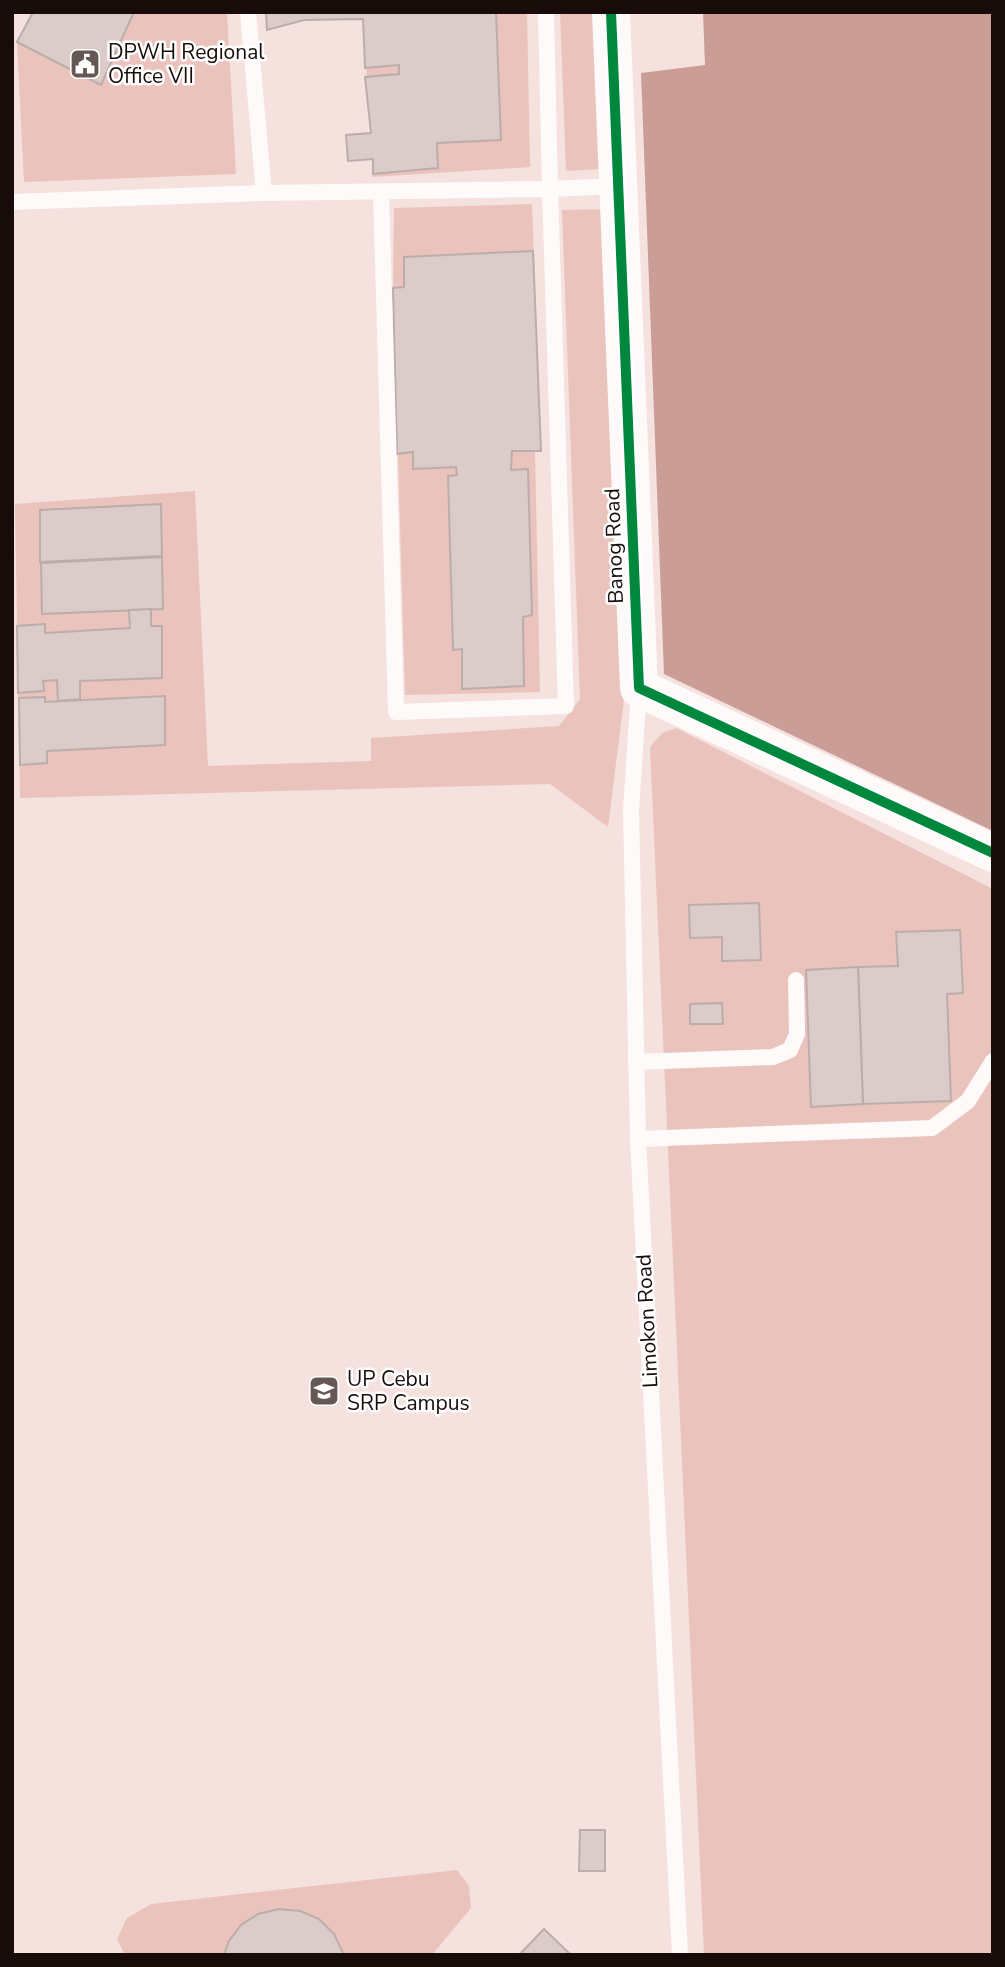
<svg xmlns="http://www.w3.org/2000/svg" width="1005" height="1967" viewBox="0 0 1005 1967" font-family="'Nunito Sans',sans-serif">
	<rect width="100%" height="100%" fill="#f5e1de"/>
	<g fill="#eac3bd">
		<polygon points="33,12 227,12 236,174 24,182 17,42"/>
		<polygon points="266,12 527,12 530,167 373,177 363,19 304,20 267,30"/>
		<polygon points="560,12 597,12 605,169 566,171"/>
		<polygon points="532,204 541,451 535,451 540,692 405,695 393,288 394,208"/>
		<polygon points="607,209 624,700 608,827 550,784 20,798 15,504 195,491 208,766 371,761 371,738 559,726 580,699 562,210"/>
		<polygon points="676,728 993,889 993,1955 704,1955 650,747 662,733"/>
		<polygon points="457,1870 469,1886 471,1908 432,1955 125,1955 117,1939 127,1918 151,1904"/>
	</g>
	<polygon fill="#ca9e97" points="703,12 993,12 993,831 664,674 641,73 705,65"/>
	<g fill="#dbccc9" stroke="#bcadaa" stroke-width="2">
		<polygon points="33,12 134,12 101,85 17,42"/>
		<polygon points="266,12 496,12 501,140 437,143 438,168 373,174 373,159 348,161 346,135 371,133 365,77 399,74 399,65 365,68 363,19 304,20 267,30"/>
		<polygon points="533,251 541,451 512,451 511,470 528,469 532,615 523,617 524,686 462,689 462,649 453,650 448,476 457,475 456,467 413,469 413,452 397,454 393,288 404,287 404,257"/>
		<polygon points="161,504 162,556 40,562 40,510"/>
		<polygon points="162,557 163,609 42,614 41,563"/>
		<polygon points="151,609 151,626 162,626 162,678 80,681 80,699 58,701 57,680 43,681 44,691 18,693 17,626 45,624 45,633 130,628 129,610"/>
		<polygon points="165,696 165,745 47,751 47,763 20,765 19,698 45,697 45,702"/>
		<polygon points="759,903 761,960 722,961 722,937 690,938 689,905"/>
		<polygon points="960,930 963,993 947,994 951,1101 863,1104 858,967 898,966 896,932"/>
		<polygon points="858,967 863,1104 811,1107 806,970"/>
		<polygon points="722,1003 723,1024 690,1024 690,1004"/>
		<polygon points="580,1830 605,1830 605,1871 579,1871"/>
		<polygon points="279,1909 300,1911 319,1919 334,1934 344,1955 224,1955 229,1941 241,1925 258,1914"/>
		<polygon points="544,1929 571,1955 519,1955"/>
	</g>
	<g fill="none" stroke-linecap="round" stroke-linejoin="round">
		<g stroke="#fefafa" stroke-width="16">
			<polyline points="248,12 264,193"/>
			<polyline points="381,192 396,712 566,706 550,189 619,186"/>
			<polyline points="12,202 264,193 550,189 546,12"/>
			<polyline points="639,688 631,811 638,1139 680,1955"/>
			<polyline points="636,1062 773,1057 790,1050 797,1034 796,980"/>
			<polyline points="638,1139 932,1128 968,1101 993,1061"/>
		</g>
		<polyline stroke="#fefafa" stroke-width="38" points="611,12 639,688 993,853"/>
		<g stroke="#fff" stroke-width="15">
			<polyline id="cycleway" points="611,12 639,688 993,853"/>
		</g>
		<use href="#cycleway" stroke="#00873e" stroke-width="10"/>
	</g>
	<defs>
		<g id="civic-square" transform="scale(1.575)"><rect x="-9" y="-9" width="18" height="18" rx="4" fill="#655754" stroke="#fff"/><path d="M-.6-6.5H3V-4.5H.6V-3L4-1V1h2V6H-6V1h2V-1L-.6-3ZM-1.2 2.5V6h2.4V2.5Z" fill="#fff"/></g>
		<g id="university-square" transform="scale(1.575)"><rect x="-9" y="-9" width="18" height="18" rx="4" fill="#655754" stroke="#fff"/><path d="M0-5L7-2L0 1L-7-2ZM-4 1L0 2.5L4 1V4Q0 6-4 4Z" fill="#fff"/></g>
	</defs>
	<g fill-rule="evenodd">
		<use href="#civic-square" x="85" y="64"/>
		<use href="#university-square" x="324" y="1391"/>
	</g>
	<g text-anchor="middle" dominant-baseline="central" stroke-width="5" stroke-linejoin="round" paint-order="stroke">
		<g font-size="21" fill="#170c0a" stroke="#fff" text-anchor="start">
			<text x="108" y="52">DPWH Regional<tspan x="108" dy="24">Office VII</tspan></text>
			<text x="347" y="1379">UP Cebu<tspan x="347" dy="24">SRP Campus</tspan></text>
		</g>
		<g font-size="21" fill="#170c0a" stroke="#fff">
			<text transform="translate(614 546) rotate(-92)">Banog Road</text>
			<text transform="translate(647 1321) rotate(-93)">Limokon Road</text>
		</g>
	</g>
	<rect width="1005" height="1967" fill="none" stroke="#170c0a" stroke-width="28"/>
</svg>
